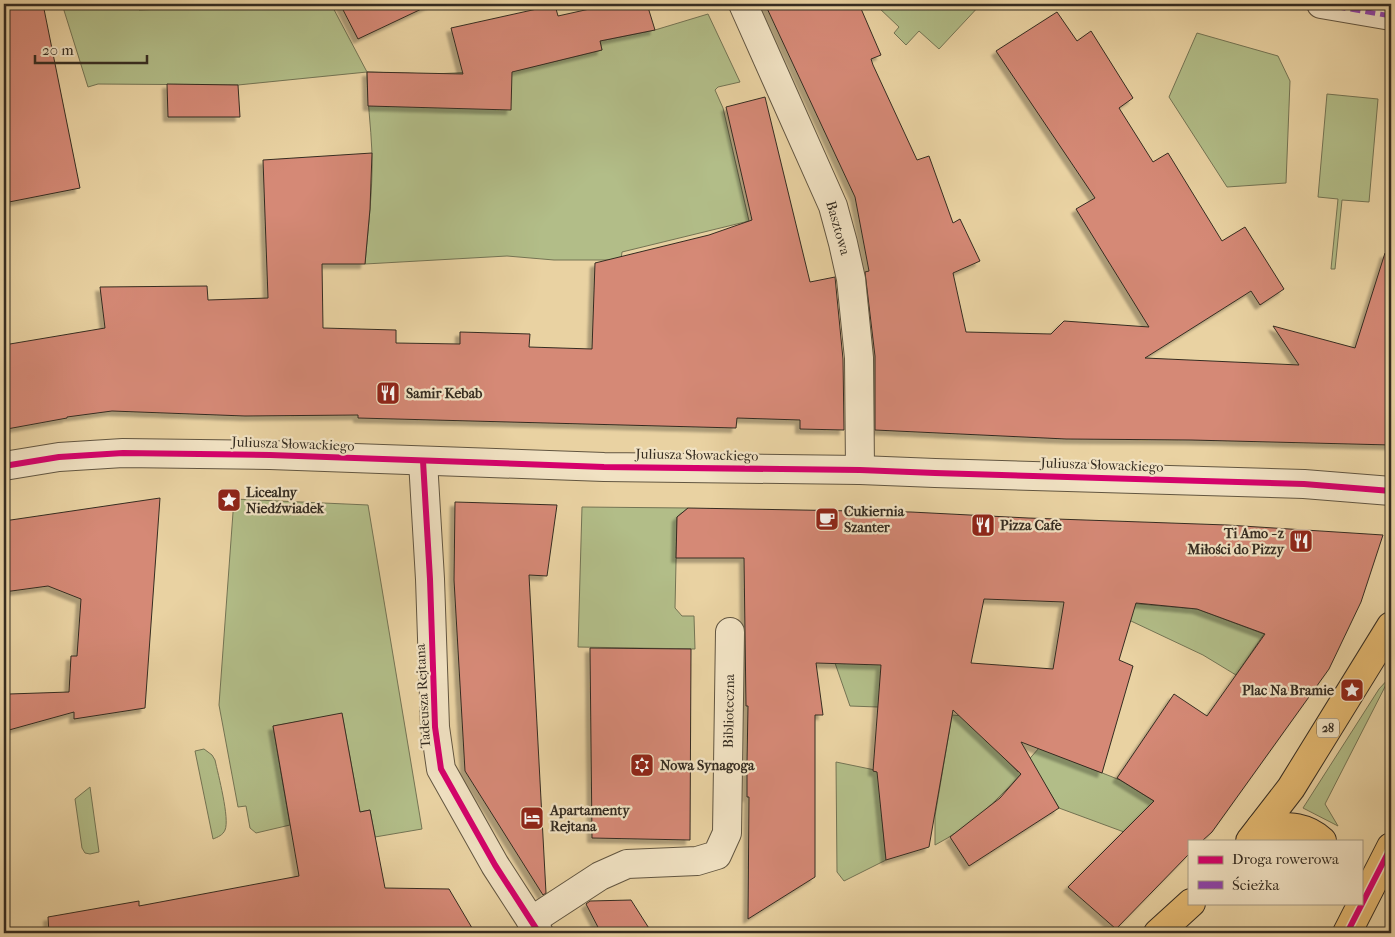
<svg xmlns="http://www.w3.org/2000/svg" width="1395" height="937" viewBox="0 0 1395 937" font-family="'IM FELL French Canon',serif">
	<defs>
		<filter id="shadow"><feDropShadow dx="-4.5" dy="4.5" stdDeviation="1" flood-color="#0004"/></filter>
	</defs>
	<rect width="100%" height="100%" fill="#e9d2a2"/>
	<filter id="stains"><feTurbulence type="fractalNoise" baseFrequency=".004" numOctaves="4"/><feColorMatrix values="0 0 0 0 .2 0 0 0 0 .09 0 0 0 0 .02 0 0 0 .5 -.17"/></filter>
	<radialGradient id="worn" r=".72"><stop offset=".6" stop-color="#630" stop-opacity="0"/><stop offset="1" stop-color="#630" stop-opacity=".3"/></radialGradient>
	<g fill="#b2bd88" stroke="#747454">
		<path d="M62,4H137L139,10L209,7L217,4H331L367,72L433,74L519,70L602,50L600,41L655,30L708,14L740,82L718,87L715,90L723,108L749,221L622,252L621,260H554L507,256L365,264C368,228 373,190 372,153C371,126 367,99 367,72L238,85L98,84L88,87Z"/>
		<polygon points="881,4 981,4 939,49 919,31 906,45 894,33 899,27 878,7"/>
		<polygon points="1197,33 1278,56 1290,81 1286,183 1227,187 1169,97"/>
		<polygon points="1327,94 1378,99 1369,202 1342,200 1335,269 1331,269 1338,199 1318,197"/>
		<polygon points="234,499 368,505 422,829 375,837 370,810 360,812 342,714 273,726 290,825 256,833 250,828 246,806 238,807 219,705"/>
		<polygon points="582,507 688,508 677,517 675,608 682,616 694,616 695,649 578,647"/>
		<polygon points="1129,603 1197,609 1264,634 1236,675 1203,655 1131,621 1088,618"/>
		<polygon points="930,654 878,707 850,706 835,663"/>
		<polygon points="1390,677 1325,804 1338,826 1303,808 1379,689"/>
		<path d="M952,715L1021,721L999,753L1018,772L1039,748L1120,780L1154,801L1124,832L1059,808L1046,786L1020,775C996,802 968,828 935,845V816Z"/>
		<path d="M204,749L212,755L215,760C218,774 230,819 225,830C223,835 218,837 213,839L195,751Z"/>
		<polygon points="836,762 909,777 902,817 882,818 886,860 844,881 837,872"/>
		<polygon points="90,787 99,852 90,854 85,853 82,848 75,799"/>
	</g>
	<g fill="#d58976" stroke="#352c21" fill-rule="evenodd" filter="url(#shadow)">
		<polygon points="4,4 43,4 80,188 9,202 4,174"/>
		<polygon points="340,4 432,4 358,39"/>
		<polygon points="612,4 647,4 655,30 600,41 602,50 512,72 511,110 368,106 367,72 463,74 451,28 555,5 558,16"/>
		<polygon points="765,4 859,4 881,55 871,59 873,65 917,160 929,156 953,223 960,219 980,261 953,273 966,332 1051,334 1064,321 1149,327 1076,209 1095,198 996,51 1057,12 1077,41 1091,31 1133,98 1119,108 1153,162 1168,153 1222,241 1245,227 1284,289 1260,305 1251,291 1145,358 1299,365 1273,326 1355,348 1385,253 1391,254 1391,445 1191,440 1066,439 875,430 875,356 865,272 869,271 855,197"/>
		<polygon points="167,84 238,85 240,117 168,117"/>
		<polygon points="765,97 810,282 835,277 843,359 844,430 800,429 800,420 737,418 736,428 358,418 358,415 245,416 112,411 67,417 67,418 7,429 7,428 4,428 4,345 105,328 100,287 207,286 208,300 268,298 263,160 372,153 370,209 365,264 322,264 323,328 396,330 396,343 460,344 460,332 530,334 529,347 592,349 595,263 709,235 752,220 726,107"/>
		<polygon points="160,498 145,708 74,719 74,712 9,730 9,694 69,692 71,656 77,656 81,599 48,586 4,592 4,521"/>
		<polygon points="455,502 557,505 547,576 529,575 546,893 543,895 465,771 454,580"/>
		<path d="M688,508L911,512L1028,518L1227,525L1383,535L1361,602L1329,669L1212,832L1202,841H1189V854L1116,929L1068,887L1154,801L1117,778L1174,694L1207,716L1265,634L1197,609L1136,603L1119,660L1133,666L1102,773L1021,742L1059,808L969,866L950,837L1000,798L1021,774L953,710L929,847L886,860L877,772L873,771L881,665L816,663L823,715H815V877L748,919L749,797H747V762L748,706H746L744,558H676L677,517ZM984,599L1064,602L1053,669L971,663Z"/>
		<polygon points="590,648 691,649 690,840 592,838"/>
		<polygon points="342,713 360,812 370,810 385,888 449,889 475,933 49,933 48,917 139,901 139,906 299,876 273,726"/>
		<polygon points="631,900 652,933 601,933 586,904 590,901"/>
	</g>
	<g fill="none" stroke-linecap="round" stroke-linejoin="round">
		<g stroke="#625641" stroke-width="30">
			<g id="minor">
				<polyline points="743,4 833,206 843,243 851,279 859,358 860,470"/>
				<polyline points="1321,4 1391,16"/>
				<polyline points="423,461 430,579 435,727 441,769 495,865 539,933"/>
				<polyline points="4,466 59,457 123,453 270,455 604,467 860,470 935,473 1304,484 1391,491"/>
				<polyline points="531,921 600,876 627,864 697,861 717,855 727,833 730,632"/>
			</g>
		</g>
		<g stroke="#352c21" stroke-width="30">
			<g id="major">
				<path d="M1261,827C1284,827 1304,824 1322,841"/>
				<polyline points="1250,841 1291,788 1391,626"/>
				<polyline points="1158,933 1191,903"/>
				<polyline points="1347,933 1391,847"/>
			</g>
		</g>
		<use href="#minor" stroke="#f1e2c3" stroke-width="28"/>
		<use href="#major" stroke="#e4b971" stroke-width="28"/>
		<polyline stroke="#8e44ad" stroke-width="5" stroke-dasharray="10 5" stroke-linecap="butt" points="1321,4 1391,16"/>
		<g stroke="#f1e2c3" stroke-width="9">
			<g id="cycleway">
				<polyline points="423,461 430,579 435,727 441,769 495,865 539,933"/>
				<polyline points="4,466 59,457 123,453 270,455 604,467 860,470 935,473 1304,484 1391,491"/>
				<polyline points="1347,933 1391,847"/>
			</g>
		</g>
		<use href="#cycleway" stroke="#d6006c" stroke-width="6"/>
	</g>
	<defs>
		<g id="restaurant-square" transform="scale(1.25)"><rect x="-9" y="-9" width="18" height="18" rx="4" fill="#8f2418" stroke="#f1e2c3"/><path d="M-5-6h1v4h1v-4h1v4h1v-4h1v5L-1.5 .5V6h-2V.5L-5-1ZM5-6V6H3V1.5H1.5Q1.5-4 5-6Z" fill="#fff"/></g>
		<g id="sight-square" transform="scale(1.25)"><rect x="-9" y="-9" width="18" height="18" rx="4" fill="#8f2418" stroke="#f1e2c3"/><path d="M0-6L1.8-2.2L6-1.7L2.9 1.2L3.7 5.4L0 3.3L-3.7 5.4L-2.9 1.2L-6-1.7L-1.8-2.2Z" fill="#fff"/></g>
		<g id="cafe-square" transform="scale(1.25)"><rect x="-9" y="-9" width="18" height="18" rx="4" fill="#8f2418" stroke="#f1e2c3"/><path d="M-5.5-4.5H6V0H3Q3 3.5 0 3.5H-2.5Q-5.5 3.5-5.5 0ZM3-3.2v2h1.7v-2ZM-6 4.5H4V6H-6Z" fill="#fff"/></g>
		<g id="synagogue-square" transform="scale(1.25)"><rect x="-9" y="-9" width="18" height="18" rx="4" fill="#8f2418" stroke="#f1e2c3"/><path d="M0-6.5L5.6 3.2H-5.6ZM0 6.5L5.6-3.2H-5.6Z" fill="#fff"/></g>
		<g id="hotel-square" transform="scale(1.25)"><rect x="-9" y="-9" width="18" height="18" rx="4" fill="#8f2418" stroke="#f1e2c3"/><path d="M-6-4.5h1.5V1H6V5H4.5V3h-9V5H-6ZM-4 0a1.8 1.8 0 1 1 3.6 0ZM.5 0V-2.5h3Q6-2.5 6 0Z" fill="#fff"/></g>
	</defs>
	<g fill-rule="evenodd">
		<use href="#restaurant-square" x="388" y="393"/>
		<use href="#sight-square" x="229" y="500"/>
		<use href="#cafe-square" x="827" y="519"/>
		<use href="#restaurant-square" x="983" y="525"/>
		<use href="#restaurant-square" x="1301" y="541"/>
		<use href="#sight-square" x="1352" y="690"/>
		<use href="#synagogue-square" x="642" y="765"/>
		<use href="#hotel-square" x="532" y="818"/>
	</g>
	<g text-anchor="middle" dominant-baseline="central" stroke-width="4.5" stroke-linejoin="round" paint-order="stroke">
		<rect fill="#f1e2c3" stroke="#6d6352" stroke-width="1" x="1317" y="718.5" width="22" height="19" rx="4"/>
		<g font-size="12" font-weight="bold" fill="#352c21">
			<text x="1328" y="728">28</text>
		</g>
		<g font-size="14" fill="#352c21" stroke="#f1e2c3">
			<text transform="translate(838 228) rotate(74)">Basztowa</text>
			<text transform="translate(293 444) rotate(2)">Juliusza Słowackiego</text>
			<text transform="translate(697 455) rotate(1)">Juliusza Słowackiego</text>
			<text transform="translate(1102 465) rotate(2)">Juliusza Słowackiego</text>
			<text transform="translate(423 696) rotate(-93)">Tadeusza Rejtana</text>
			<text transform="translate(729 711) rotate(-89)">Biblioteczna</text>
		</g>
		<g font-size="14" font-weight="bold" fill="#352c21" stroke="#f1e2c3" text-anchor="start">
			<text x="406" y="393">Samir Kebab</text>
			<text x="246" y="492">Licealny<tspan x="246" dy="16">Niedźwiadek</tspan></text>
			<text x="844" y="511">Cukiernia<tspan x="844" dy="16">Szanter</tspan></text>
			<text x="1000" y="525">Pizza Cafe</text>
			<text x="1284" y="533" text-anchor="end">Ti Amo - z<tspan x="1284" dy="16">Miłości do Pizzy</tspan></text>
			<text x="1334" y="690" text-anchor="end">Plac Na Bramie</text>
			<text x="660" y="765">Nowa Synagoga</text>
			<text x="550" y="810">Apartamenty<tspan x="550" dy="16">Rejtana</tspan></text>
		</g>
	</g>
	<rect width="1395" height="937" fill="none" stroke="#e9d2a2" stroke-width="20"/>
	<rect x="5" y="5" width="1385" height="927" fill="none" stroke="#352c21" stroke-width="2.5"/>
	<rect x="10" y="10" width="1375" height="917" fill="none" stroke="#352c21"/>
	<rect x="1188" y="840" width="175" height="65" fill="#f1e2c3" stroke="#a69982"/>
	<rect x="1198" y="856" width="25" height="8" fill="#d6006c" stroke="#a69982"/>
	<text x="1232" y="864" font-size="15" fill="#352c21">Droga rowerowa</text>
	<rect x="1198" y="881" width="25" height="8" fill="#8e44ad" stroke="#a69982"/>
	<text x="1232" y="890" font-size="15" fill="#352c21">Ścieżka</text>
	<path d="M35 55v8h112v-8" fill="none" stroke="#352c21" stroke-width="2.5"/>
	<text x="42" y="55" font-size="15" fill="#352c21" stroke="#f1e2c3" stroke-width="4" paint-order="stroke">20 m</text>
	<rect width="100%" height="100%" filter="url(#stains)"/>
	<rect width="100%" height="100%" fill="url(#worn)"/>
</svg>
